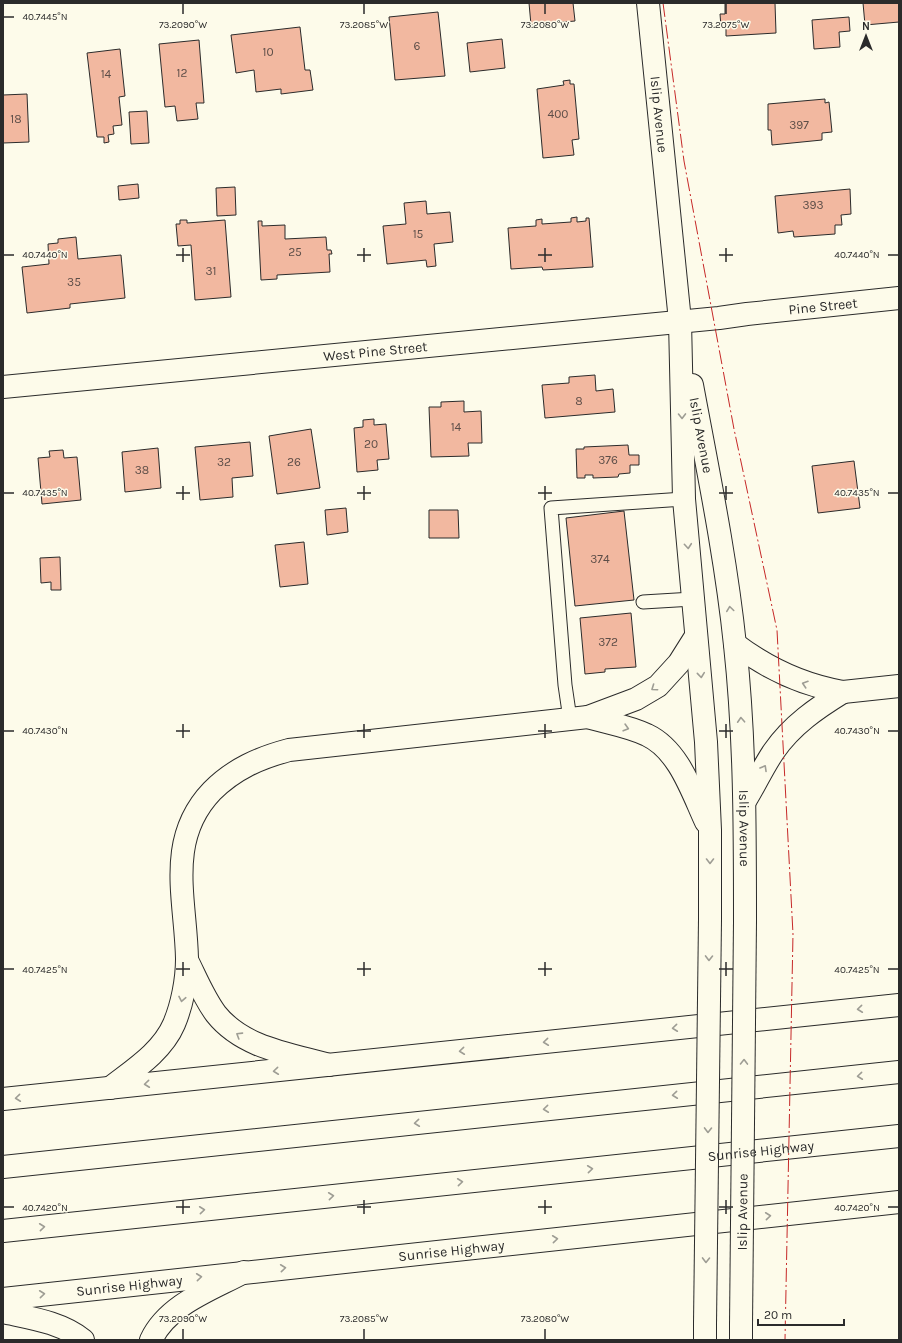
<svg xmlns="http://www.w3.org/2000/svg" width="902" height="1343" viewBox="0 0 902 1343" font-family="Karla,sans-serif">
	<rect width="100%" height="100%" fill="#fdfbea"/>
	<g fill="#f2b8a0" stroke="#2b2b2b">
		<polygon points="529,3 573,3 575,21 531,25"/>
		<polygon points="725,3 775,3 776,33 726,36 726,27 721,27 720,14 725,14"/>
		<polygon points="863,3 899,3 899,22 865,25"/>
		<polygon points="438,12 445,76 395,80 389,17"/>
		<polygon points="849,17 850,31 839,32 840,47 814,49 812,20"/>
		<polygon points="300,27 305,70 310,70 313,90 281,94 281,89 256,92 254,70 236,73 231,35"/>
		<polygon points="502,39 505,68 470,72 467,43"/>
		<polygon points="199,40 204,103 196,103 198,119 177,121 175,106 165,107 159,44"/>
		<polygon points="120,49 125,96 119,97 122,125 113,126 114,134 108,135 109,142 104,143 104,137 97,137 87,53"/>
		<polygon points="570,80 570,84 574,84 579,139 572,140 574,155 543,158 537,89 564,85 563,81"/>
		<polygon points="27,94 29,142 3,143 3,95"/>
		<polygon points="825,99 825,103 829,102 832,132 822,133 822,140 772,145 771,130 768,130 768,104"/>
		<polygon points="147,111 149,143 131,144 129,112"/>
		<polygon points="138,184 139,198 119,200 118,186"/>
		<polygon points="235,187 236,215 217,216 216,188"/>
		<polygon points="850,189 851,214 841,215 842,225 835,225 835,234 794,237 793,231 778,233 775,196"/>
		<polygon points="426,201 427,214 450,212 453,242 434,244 436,266 427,267 426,260 387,264 383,226 406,224 404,203"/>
		<polygon points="577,217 577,222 586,221 586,218 589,218 593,267 543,270 542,267 511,269 508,228 536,226 536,220 542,219 542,224 571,222 571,218"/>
		<polygon points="180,220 187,220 187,223 225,220 231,297 195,300 191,245 178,246 176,224 180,224"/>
		<polygon points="258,221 262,221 262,226 285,225 285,239 326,237 327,250 331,250 332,254 329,254 330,272 277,275 277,279 261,280"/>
		<polygon points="76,237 78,259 121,255 125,298 70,304 70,308 27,313 22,267 49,264 48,244 58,243 58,239"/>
		<polygon points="595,375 596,391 613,389 615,412 545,418 542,385 569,383 569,377"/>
		<polygon points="464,401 464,412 481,411 482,443 468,443 469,456 431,457 429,407 441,407 441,402"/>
		<polygon points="374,419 374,425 386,424 389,459 377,460 378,470 357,472 354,428 363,427 363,420"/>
		<polygon points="311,429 320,488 277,494 269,436"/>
		<polygon points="250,442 253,476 232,478 233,497 200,500 195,447"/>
		<polygon points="628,445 629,455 639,455 639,465 630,465 630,473 619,474 618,477 593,478 593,475 585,475 585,478 577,478 576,449 584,449 584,447"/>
		<polygon points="158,448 161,488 125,492 122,452"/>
		<polygon points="63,450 64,458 77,457 81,500 42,504 38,458 50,457 49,451"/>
		<polygon points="854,461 860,508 818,513 812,466"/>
		<polygon points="346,508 348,532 327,535 325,510"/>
		<polygon points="429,510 458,510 459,538 429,538"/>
		<polygon points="624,511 634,600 575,606 566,518"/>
		<polygon points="304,542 308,584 280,587 275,545"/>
		<polygon points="60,557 61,590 51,590 51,582 41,583 40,558"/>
		<polygon points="631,613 636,667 605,669 605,672 585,674 580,618"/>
	</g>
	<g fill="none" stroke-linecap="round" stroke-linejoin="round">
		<g stroke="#2b2b2b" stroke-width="15">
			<g id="lane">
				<polyline points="643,602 693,599"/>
				<polyline points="570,719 565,685 551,508 684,499"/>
			</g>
		</g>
		<g stroke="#2b2b2b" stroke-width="24">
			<g id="street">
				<path id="s1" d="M3,387L719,318L747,314L899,298"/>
			</g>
		</g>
		<g stroke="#2b2b2b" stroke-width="24">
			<g id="secondary">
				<polyline points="843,692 899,686"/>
				<polyline points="3,1099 899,1005"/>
				<path id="s2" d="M3,1299L899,1202"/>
			</g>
		</g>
		<g stroke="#2b2b2b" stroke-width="24">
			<g id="primary">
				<path id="s3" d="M648,3L680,321L684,499L706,742L710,830V919"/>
				<path id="s4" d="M692,385C708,471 726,558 735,645C745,737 745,829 745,921"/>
				<path d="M735,644C768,669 802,685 843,692"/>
				<path d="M588,717C607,723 629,726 647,735C679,750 692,792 706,822"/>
				<path d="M745,801C755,785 763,767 774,751C792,725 817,708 843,692"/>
				<path d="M187,960C196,978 204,998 216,1014C243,1048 290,1054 329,1065"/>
				<path d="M110,1088C133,1070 162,1052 174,1024C182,1005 187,980 187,959C186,900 165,840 212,791C234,769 259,758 289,750L588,717L636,699L658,686L679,663L696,636"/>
				<path d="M3,1312C30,1318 61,1322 83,1340"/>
				<path d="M151,1340C168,1304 211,1290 244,1272"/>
				<polyline points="705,1340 705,1324"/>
				<polyline points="741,1340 741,1325"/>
			</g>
		</g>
		<g stroke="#2b2b2b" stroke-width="24">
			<g id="highway">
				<polyline points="3,1167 899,1072"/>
				<path id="s5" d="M3,1231L899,1136"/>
			</g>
		</g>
		<use href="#lane" stroke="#fdfbea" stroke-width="13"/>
		<use href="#street" stroke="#fdfbea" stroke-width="22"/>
		<use href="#secondary" stroke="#fdfbea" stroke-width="22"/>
		<use href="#primary" stroke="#fdfbea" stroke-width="22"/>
		<use href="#highway" stroke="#fdfbea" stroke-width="22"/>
		<g stroke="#2b2b2b" stroke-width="24" stroke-linecap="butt">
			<g id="primary-bridge">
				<polyline points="705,1324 710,919"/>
				<path id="s6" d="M741,1325L745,921"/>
			</g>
		</g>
		<use href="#primary-bridge" stroke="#fdfbea" stroke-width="22"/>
		<polyline stroke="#c62828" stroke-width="1" stroke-dasharray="14 3 2 3" stroke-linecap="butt" points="663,3 684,161 734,429 777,630 793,934 785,1340"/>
	</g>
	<defs><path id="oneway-chevron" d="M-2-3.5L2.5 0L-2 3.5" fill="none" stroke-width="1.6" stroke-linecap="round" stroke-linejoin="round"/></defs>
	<g stroke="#9e9d94">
		<use href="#oneway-chevron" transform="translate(682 416) rotate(89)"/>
		<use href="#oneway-chevron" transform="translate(688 546) rotate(85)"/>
		<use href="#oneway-chevron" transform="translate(730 609) rotate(-98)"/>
		<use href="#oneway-chevron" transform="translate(701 675) rotate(84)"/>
		<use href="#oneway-chevron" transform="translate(805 684) rotate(-162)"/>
		<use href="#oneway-chevron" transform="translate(654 688) rotate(145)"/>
		<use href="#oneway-chevron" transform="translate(741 720) rotate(-93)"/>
		<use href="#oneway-chevron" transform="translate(626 728) rotate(16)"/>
		<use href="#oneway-chevron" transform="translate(764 768) rotate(-60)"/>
		<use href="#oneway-chevron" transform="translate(710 861) rotate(90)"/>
		<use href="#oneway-chevron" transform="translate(709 958) rotate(91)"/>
		<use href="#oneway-chevron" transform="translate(182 999) rotate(101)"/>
		<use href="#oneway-chevron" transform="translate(860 1009) rotate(174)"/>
		<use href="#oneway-chevron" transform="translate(675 1028) rotate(174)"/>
		<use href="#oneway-chevron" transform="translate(239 1035) rotate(-148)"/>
		<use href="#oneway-chevron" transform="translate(546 1042) rotate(174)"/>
		<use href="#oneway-chevron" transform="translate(462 1051) rotate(174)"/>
		<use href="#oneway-chevron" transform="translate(744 1062) rotate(-89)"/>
		<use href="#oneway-chevron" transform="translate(276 1071) rotate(174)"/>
		<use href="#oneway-chevron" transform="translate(860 1076) rotate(174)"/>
		<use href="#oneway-chevron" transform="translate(147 1084) rotate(174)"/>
		<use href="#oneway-chevron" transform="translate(675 1095) rotate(174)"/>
		<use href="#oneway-chevron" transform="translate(18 1098) rotate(174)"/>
		<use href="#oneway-chevron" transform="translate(546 1109) rotate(174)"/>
		<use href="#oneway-chevron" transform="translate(417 1123) rotate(174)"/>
		<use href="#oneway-chevron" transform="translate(708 1130) rotate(91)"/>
		<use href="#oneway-chevron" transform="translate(590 1169) rotate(-6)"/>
		<use href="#oneway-chevron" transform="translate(460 1182) rotate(-6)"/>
		<use href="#oneway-chevron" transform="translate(331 1196) rotate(-6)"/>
		<use href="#oneway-chevron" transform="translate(202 1210) rotate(-6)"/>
		<use href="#oneway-chevron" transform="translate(768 1216) rotate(-6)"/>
		<use href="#oneway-chevron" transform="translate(42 1227) rotate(-6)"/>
		<use href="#oneway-chevron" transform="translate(555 1239) rotate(-6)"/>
		<use href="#oneway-chevron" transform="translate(706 1260) rotate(91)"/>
		<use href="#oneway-chevron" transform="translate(283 1268) rotate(-6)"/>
		<use href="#oneway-chevron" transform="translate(199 1277) rotate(-6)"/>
		<use href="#oneway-chevron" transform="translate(42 1294) rotate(-6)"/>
	</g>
	<path fill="none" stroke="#2b2b2b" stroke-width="1.5" d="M183,4V14M364,4V14M545,4V14M726,4V14M4,17H14M183,248V262M364,248V262M545,248V262M726,248V262M4,255H14M176,255H190M357,255H371M538,255H552M719,255H733M888,255H898M183,486V500M364,486V500M545,486V500M726,486V500M4,493H14M176,493H190M357,493H371M538,493H552M719,493H733M888,493H898M183,724V738M364,724V738M545,724V738M726,724V738M4,731H14M176,731H190M357,731H371M538,731H552M719,731H733M888,731H898M183,962V976M364,962V976M545,962V976M726,962V976M4,969H14M176,969H190M357,969H371M538,969H552M719,969H733M888,969H898M183,1200V1214M364,1200V1214M545,1200V1214M726,1200V1214M4,1207H14M176,1207H190M357,1207H371M538,1207H552M719,1207H733M888,1207H898M183,1329V1339M364,1329V1339M545,1329V1339"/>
	<g text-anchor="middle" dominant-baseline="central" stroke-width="3" stroke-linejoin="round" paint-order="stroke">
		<g font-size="12" fill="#5d4e48">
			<text x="417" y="46">6</text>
			<text x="268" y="52">10</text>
			<text x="182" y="73">12</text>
			<text x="106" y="74">14</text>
			<text x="558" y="114">400</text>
			<text x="16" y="119">18</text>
			<text x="799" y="125">397</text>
			<text x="813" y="205">393</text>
			<text x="418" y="234">15</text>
			<text x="295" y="252">25</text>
			<text x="211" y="271">31</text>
			<text x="74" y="282">35</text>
			<text x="579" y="401">8</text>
			<text x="456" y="427">14</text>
			<text x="371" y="444">20</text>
			<text x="608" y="460">376</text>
			<text x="224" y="462">32</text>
			<text x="294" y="462">26</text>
			<text x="142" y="470">38</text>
			<text x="600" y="559">374</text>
			<text x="608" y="642">372</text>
		</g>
		<g font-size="14" fill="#2b2b2b" stroke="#fdfbea">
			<text stroke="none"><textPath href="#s3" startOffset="112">Islip Avenue</textPath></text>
			<text stroke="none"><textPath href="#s1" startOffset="824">Pine Street</textPath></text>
			<text stroke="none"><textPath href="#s1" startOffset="374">West Pine Street</textPath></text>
			<text stroke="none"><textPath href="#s4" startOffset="51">Islip Avenue</textPath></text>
			<text stroke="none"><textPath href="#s4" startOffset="447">Islip Avenue</textPath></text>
			<text stroke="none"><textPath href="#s5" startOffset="762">Sunrise Highway</textPath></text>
			<text stroke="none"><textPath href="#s6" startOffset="113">Islip Avenue</textPath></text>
			<text stroke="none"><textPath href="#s2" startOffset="451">Sunrise Highway</textPath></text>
			<text stroke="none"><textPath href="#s2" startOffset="127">Sunrise Highway</textPath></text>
		</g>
	</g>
	<g font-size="10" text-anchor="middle" fill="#2b2b2b" stroke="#fdfbea" stroke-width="3" stroke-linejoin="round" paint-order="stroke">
		<text x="45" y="20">40.7445°N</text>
		<text x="183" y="28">73.2090°W</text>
		<text x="364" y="28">73.2085°W</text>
		<text x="545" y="28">73.2080°W</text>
		<text x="726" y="28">73.2075°W</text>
		<text x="45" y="258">40.7440°N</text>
		<text x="857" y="258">40.7440°N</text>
		<text x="45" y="496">40.7435°N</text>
		<text x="857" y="496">40.7435°N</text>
		<text x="45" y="734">40.7430°N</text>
		<text x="857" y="734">40.7430°N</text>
		<text x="45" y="973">40.7425°N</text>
		<text x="857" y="973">40.7425°N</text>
		<text x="45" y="1211">40.7420°N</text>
		<text x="857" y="1211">40.7420°N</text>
		<text x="183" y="1322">73.2090°W</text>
		<text x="364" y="1322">73.2085°W</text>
		<text x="545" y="1322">73.2080°W</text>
	</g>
	<rect width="902" height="1343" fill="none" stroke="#2b2b2b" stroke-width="8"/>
	<g transform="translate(866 36)" stroke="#fdfbea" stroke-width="3" paint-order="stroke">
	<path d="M0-3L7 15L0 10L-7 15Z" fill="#2b2b2b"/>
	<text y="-6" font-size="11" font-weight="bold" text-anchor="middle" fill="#2b2b2b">N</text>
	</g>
	<path d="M758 1319v6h86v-6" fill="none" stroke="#2b2b2b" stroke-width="2"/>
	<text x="764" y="1319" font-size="12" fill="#2b2b2b" stroke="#fdfbea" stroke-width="3" paint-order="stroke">20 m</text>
</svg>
